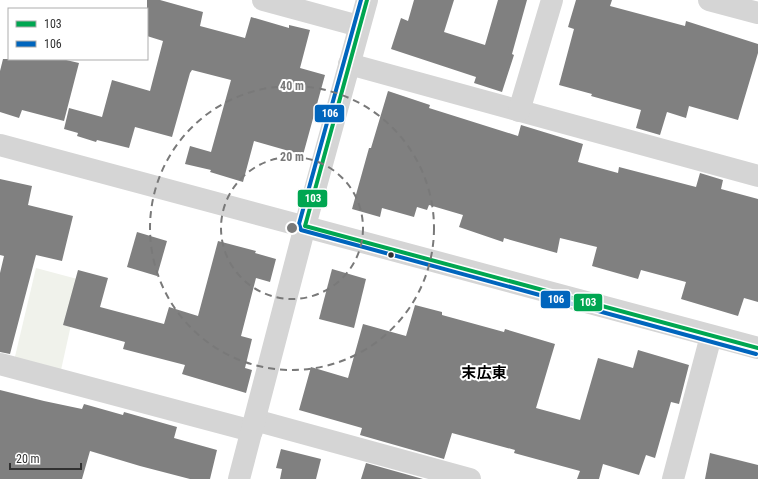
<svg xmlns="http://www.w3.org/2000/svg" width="758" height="479" viewBox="0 0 758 479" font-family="'Roboto Condensed','Noto Sans JP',sans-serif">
	<rect width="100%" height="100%" fill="#fff"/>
	<polygon fill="#f0f2eb" points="36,268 81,280 59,379 13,365"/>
	<g fill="#808080">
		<polygon points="147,0 160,0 203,12 200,26 245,38 251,17 289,28 289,25 310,30 300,68 325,75 303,155 254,141 243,182 210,172 211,170 185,164 190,146 211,152 231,80 192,70 190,73 172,137 135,127 129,148 97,140 96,142 77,136 78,133 64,129 69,108 102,117 112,80 150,91 163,41 147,36"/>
		<polygon points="414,0 454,0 444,32 485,45 498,0 527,0 512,54 514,55 502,92 474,83 476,77 391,49 401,18 408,21"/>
		<polygon points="576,0 612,0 610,6 685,26 686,21 758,44 758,53 738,120 689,106 686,118 667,112 660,135 636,128 641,110 591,96 592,94 559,85 574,29 568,27"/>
		<polygon points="3,59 62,59 79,63 64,121 22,110 19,118 0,112 0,71"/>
		<polygon points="388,91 430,105 429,108 518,136 521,125 583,144 578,162 618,173 619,167 696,187 700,173 723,180 721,189 758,199 758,302 744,298 738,316 681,299 686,282 641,270 638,279 592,266 597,247 560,238 557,253 504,238 503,242 459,227 463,215 429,205 427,210 417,207 414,217 382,208 380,217 352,209 369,148 371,148"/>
		<polygon points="0,179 32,186 28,205 73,216 62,261 36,255 10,354 0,352 0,273 4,256 0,255"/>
		<polygon points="137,232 167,241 157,276 127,267"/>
		<polygon points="218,241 256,251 255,253 276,259 270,282 256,278 241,336 252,339 245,368 252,370 246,393 182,374 185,365 123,349 125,342 63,325 78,270 108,278 100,307 164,324 169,307 198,316"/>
		<polygon points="332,269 366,279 354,328 319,319"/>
		<polygon points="415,305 442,312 442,315 504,332 505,329 555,344 536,408 580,420 598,358 633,368 638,350 689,365 679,404 671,402 655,458 646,455 639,475 603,464 599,479 577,479 580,471 514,453 515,450 452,433 444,459 360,435 362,428 299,410 311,367 348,378 363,324 406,336"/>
		<polygon points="0,390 44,401 82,409 84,404 123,415 124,412 177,427 174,438 217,450 210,479 190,479 140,466 90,451 82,479 0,479"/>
		<polygon points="281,449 321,459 316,479 280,479 282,469 276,468"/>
		<polygon points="710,453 758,465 758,479 705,479"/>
		<polygon points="366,463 423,479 361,479"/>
	</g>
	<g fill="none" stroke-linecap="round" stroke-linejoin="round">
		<g stroke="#d5d5d5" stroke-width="22">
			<polyline points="263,0 359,26"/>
			<polyline points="709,0 758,13"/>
			<polyline points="349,64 758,176"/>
			<polyline points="519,111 552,0"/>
			<polyline points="0,145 758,348"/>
			<polyline points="0,364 252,431"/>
			<polyline points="255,420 470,479"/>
			<polyline points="239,479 305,226 367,0"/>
			<polyline points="673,479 711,336"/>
		</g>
		<g stroke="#fff" stroke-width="7">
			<polyline id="bus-1" points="367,0 305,226 758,348"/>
		</g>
		<g stroke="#fff" stroke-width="7">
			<polyline id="bus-2" points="361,0 299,224 301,230 756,354"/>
		</g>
		<use href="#bus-1" stroke="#00a651" stroke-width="4"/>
		<use href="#bus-2" stroke="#0065bd" stroke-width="4"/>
	</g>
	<g fill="none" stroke="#797979" stroke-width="2" stroke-dasharray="7 5">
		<circle cx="292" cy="228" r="71"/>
		<circle cx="292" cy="228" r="142"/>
	</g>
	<circle fill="#313131" stroke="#fff" stroke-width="1.5" cx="391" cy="255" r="3.5"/>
	<g text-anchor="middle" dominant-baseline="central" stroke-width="4" stroke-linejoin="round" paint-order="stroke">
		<g font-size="15" font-weight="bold" fill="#000" stroke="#fff">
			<text x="484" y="373">末広東</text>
		</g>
	</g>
	<circle cx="292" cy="228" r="6" fill="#797979" stroke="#fff" stroke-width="2"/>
	<g font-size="12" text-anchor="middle" font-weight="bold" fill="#797979" stroke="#fff" stroke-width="4" stroke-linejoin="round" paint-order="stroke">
		<text x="292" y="90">40 m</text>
		<text x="292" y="161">20 m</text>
	</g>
	<g stroke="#fff" stroke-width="1.5">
		<rect x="314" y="104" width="31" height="19" rx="4" fill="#0065bd"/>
		<rect x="297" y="189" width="31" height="19" rx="4" fill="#00a651"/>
		<rect x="540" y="290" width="31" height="19" rx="4" fill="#0065bd"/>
		<rect x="573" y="293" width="30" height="19" rx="4" fill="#00a651"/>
	</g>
	<g font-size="11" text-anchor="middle" font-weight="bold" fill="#fff">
		<text x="330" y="117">106</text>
		<text x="313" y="202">103</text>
		<text x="556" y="303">106</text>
		<text x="588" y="306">103</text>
	</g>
	<rect x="8" y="8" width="140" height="52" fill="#ffffff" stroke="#adadad"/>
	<rect x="16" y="21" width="20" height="6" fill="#00a651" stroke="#adadad"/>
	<text x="44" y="28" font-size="12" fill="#313131">103</text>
	<rect x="16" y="41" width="20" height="6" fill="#0065bd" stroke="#adadad"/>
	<text x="44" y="48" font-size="12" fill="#313131">106</text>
	<path d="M10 463v6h71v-6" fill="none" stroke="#313131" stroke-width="2"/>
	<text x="16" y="463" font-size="12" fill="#313131" stroke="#ffffff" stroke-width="3" paint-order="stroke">20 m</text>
</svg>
